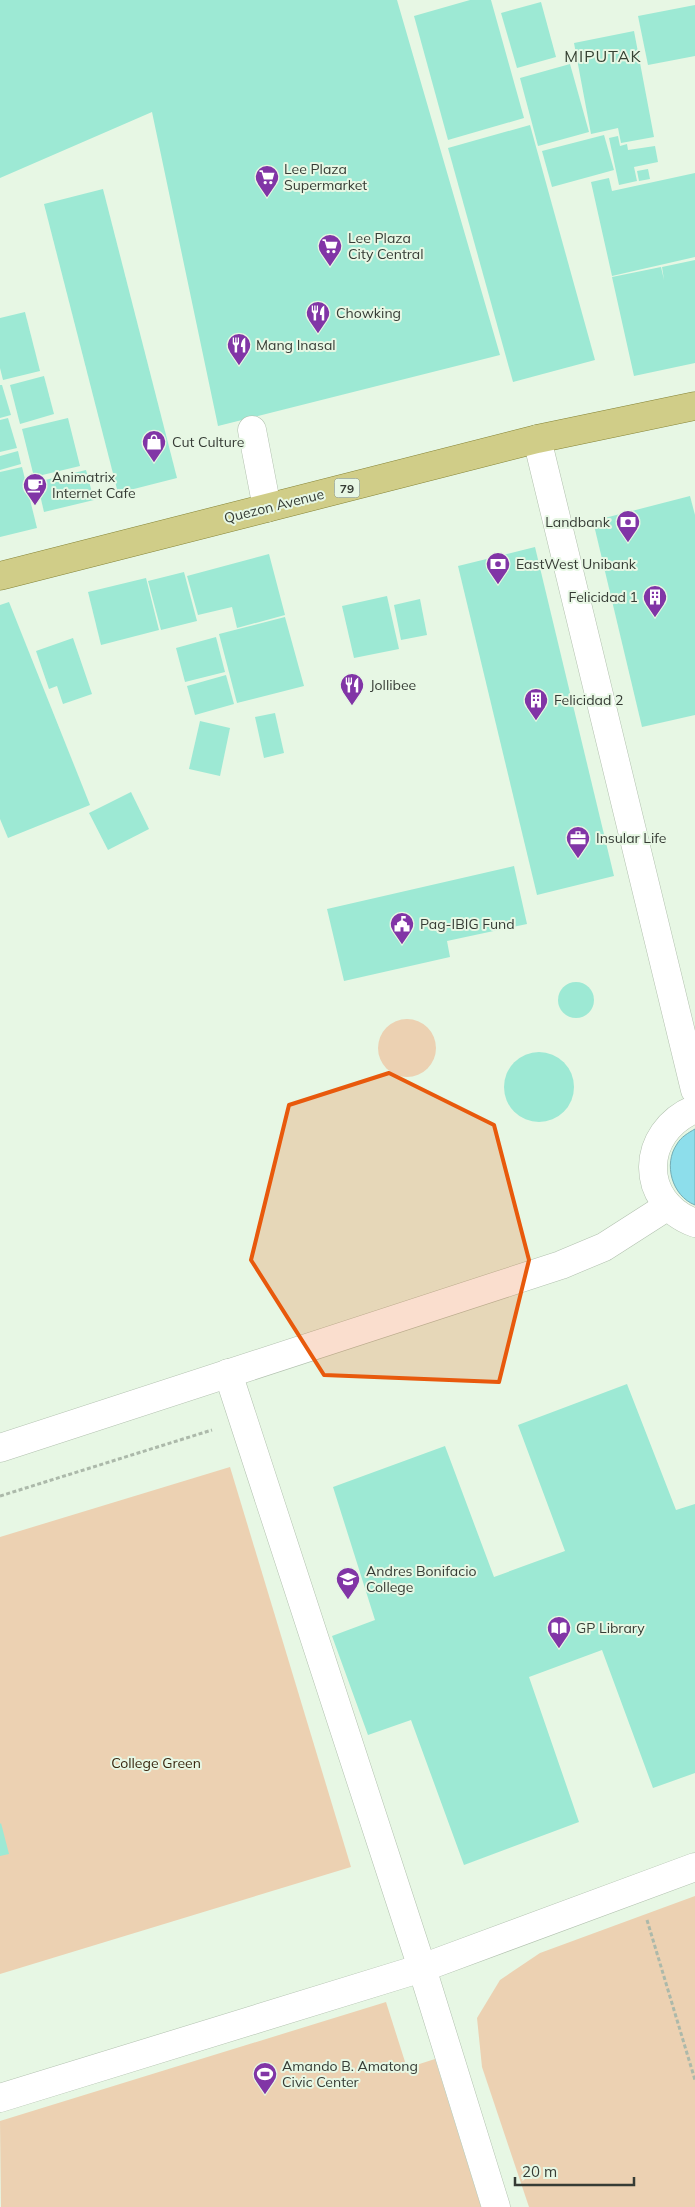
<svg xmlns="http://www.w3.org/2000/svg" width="695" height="2207" viewBox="0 0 695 2207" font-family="Mulish,sans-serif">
	<rect width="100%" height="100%" fill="#e7f7e4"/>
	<g fill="#ecd1b2">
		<circle cx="407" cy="1048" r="29"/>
		<polygon points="230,1467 351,1867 0,1974 0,1537"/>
		<polygon points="695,1896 695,2207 529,2207 482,2067 477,2018 500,1980 540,1953"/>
		<polygon points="386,2002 407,2068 435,2059 481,2207 1,2207 0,2121"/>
	</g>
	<path fill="#8ddeeb" stroke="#73adb4" d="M695,1129V1205C672,1196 663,1164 677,1144C681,1137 688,1133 695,1129Z"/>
	<g fill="#9de9d4">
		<polygon points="0,0 397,0 500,355 218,426 152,112 0,178"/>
		<polygon points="470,0 491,0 524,118 448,140 414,16"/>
		<polygon points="541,2 556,57 517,68 501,13"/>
		<polygon points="695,5 695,56 648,65 638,16"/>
		<polygon points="634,31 654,137 621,143 618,128 591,134 574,43"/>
		<polygon points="570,64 589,132 538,146 520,78"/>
		<polygon points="530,125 595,360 513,382 448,148"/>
		<polygon points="604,135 614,170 552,187 542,151"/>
		<polygon points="618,136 620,146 627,144 628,150 655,146 658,162 634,167 637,181 619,185 609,138"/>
		<polygon points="648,169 650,179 639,181 637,171"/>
		<polygon points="695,173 695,257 612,276 591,182 609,178 612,191"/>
		<polygon points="103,189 177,478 118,493 44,204"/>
		<polygon points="695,260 695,363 634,376 612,277 661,267 664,280 662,267"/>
		<polygon points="25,312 40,371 3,380 0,368 0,318"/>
		<polygon points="44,376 54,414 20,424 10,385"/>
		<polygon points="0,385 2,385 11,415 0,418"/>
		<polygon points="8,418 17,448 0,452 0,420"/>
		<polygon points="68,418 80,466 34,477 22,429"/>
		<polygon points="18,451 21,464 0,470 0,456"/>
		<polygon points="22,467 37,528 0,537 0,472"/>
		<polygon points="86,470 94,500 44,512 37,482"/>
		<polygon points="690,496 695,515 695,715 642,727 593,521"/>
		<polygon points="535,547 614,876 537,895 458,566"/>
		<polygon points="269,554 285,615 237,628 232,607 198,615 187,576"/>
		<polygon points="184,572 197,621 161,630 148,581"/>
		<polygon points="146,578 159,630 101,645 88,592"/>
		<polygon points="387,596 399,649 354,658 342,606"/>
		<polygon points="420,599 427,635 401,640 394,605"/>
		<polygon points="9,602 90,805 8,838 0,819 0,605"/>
		<polygon points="285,617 304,686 237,703 219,634"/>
		<polygon points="216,637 225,672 185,682 176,648"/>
		<polygon points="73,638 92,694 63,704 57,686 49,689 36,651"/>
		<polygon points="226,675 234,704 195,715 187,686"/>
		<polygon points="275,713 284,753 264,758 255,717"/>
		<polygon points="200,721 230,728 220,776 189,769"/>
		<polygon points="131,792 149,829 108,850 89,813"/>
		<polygon points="514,866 527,924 447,941 450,957 344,981 327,909"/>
		<circle cx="576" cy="1000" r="18"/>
		<circle cx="539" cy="1087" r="35"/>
		<polygon points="627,1384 676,1510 695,1504 695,1773 653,1788 602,1650 529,1677 579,1822 464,1865 411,1720 368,1735 332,1636 375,1620 333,1487 445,1446 494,1577 565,1551 518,1425"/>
		<polygon points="1,1823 9,1854 0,1856 0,1824"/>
	</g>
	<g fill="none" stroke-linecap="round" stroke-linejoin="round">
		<g stroke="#b2c1af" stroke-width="29">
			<g id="minor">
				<polyline points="252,430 267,508"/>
				<polyline points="537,439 695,1090"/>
				<path d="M695,1109C640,1132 638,1202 695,1223"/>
				<polyline points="228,1373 422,1968 496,2207"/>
				<polyline points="0,1448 561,1265 604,1247 668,1206"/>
				<polyline points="0,2098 422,1968 695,1867"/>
			</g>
		</g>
		<g stroke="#868437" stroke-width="29">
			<polyline id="major" points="0,576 537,439 695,406"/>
		</g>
		<g stroke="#acb9aa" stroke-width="3" stroke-dasharray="4 2.5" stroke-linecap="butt">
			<polyline points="0,1496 212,1430"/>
			<polyline points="647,1920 695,2080"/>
		</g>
		<use href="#minor" stroke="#fff" stroke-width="28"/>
		<use href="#major" stroke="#d0cd88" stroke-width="28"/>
	</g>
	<path fill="#e8590c" fill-opacity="0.2" stroke="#e8590c" stroke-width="4" stroke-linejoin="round" d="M389,1073L494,1125L529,1260L499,1382L324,1375L251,1260L289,1105Z"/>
	<defs>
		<g id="supermarket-pin" transform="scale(1.25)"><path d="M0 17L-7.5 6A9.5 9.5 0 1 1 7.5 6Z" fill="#8135a6" stroke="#e7f7e4"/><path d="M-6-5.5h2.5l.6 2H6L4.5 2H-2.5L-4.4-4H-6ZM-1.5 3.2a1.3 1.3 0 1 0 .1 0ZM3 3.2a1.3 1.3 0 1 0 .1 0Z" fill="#fff"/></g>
		<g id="restaurant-pin" transform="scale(1.25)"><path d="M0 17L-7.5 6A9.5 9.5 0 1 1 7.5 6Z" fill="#8135a6" stroke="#e7f7e4"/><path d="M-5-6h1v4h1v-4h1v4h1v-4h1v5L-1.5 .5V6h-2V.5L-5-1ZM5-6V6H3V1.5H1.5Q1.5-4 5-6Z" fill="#fff"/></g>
		<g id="shop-pin" transform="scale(1.25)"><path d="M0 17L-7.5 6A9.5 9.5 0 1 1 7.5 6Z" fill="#8135a6" stroke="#e7f7e4"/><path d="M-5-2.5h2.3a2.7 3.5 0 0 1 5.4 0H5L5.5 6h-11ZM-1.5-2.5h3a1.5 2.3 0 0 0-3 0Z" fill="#fff"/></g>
		<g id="cafe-pin" transform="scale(1.25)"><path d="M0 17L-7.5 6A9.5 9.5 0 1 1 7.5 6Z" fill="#8135a6" stroke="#e7f7e4"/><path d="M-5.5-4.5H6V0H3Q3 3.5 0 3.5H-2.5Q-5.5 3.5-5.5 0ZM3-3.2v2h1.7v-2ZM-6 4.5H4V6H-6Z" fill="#fff"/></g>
		<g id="bank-pin" transform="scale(1.25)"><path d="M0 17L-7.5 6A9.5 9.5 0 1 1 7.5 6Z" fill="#8135a6" stroke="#e7f7e4"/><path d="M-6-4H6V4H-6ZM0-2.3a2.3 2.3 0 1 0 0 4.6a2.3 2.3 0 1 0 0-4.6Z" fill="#fff"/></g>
		<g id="building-pin" transform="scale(1.25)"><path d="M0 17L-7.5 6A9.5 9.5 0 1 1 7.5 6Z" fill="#8135a6" stroke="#e7f7e4"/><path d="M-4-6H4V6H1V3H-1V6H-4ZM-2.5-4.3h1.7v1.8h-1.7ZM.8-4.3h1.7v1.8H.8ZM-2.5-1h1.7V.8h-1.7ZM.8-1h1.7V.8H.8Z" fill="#fff"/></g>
		<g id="office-pin" transform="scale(1.25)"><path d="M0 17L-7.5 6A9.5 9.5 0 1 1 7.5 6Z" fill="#8135a6" stroke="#e7f7e4"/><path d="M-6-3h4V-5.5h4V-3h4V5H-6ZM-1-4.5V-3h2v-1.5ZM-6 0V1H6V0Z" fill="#fff"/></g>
		<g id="civic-pin" transform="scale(1.25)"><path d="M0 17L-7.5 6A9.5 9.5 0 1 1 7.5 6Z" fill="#8135a6" stroke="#e7f7e4"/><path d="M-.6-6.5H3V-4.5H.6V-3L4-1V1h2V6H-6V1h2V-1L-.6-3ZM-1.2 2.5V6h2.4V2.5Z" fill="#fff"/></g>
		<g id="university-pin" transform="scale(1.25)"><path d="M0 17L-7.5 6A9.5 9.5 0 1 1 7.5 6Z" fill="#8135a6" stroke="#e7f7e4"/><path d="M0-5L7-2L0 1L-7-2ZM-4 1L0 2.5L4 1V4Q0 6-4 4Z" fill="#fff"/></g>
		<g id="library-pin" transform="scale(1.25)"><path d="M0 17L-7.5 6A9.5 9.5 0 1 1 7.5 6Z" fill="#8135a6" stroke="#e7f7e4"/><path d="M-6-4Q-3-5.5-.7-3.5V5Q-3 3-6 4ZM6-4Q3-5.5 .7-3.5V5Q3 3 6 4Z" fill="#fff"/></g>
		<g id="stadium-pin" transform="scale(1.25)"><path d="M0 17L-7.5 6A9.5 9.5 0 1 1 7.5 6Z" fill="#8135a6" stroke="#e7f7e4"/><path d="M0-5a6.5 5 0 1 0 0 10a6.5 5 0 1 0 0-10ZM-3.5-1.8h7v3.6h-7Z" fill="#fff"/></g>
	</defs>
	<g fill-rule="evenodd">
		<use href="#supermarket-pin" x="267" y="177"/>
		<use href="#supermarket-pin" x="330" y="246"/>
		<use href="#restaurant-pin" x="318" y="313"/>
		<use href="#restaurant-pin" x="239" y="345"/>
		<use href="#shop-pin" x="154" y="442"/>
		<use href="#cafe-pin" x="35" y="485"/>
		<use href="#bank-pin" x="628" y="522"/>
		<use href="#bank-pin" x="498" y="564"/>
		<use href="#building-pin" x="655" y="597"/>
		<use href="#restaurant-pin" x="352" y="685"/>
		<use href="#building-pin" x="536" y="700"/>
		<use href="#office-pin" x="578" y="838"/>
		<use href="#civic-pin" x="402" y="924"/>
		<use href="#university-pin" x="348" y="1579"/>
		<use href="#library-pin" x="559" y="1628"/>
		<use href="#stadium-pin" x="265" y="2074"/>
	</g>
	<g text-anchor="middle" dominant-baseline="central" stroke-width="4" stroke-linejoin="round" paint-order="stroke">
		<rect fill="#e7f7e4" stroke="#6b746a" stroke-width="1" x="334.5" y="478.5" width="25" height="19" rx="4"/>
		<g font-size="12" font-weight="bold" fill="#363c35">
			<text x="347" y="488">79</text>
		</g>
		<g font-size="14" fill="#363c35" stroke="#e7f7e4" text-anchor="start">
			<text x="284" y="169">Lee Plaza<tspan x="284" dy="16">Supermarket</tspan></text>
			<text x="348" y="238">Lee Plaza<tspan x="348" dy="16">City Central</tspan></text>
			<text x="336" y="313">Chowking</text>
			<text x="256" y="345">Mang Inasal</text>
			<text x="172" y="442">Cut Culture</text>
			<text x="52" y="477">Animatrix<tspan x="52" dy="16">Internet Cafe</tspan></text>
			<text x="610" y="522" text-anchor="end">Landbank</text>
			<text x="516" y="564">EastWest Unibank</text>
			<text x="638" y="597" text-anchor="end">Felicidad 1</text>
			<text x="370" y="685">Jollibee</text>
			<text x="554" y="700">Felicidad 2</text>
			<text x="596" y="838">Insular Life</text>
			<text x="420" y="924">Pag-IBIG Fund</text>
			<text x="366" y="1571">Andres Bonifacio<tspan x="366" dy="16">College</tspan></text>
			<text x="576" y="1628">GP Library</text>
			<text x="282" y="2066">Amando B. Amatong<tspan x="282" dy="16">Civic Center</tspan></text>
		</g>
		<g font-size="14" fill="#363c35" stroke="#e7f7e4">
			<text transform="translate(274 506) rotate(-14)">Quezon Avenue</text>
		</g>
		<g font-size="14" fill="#392710" stroke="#e7f7e4">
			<text x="156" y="1763">College Green</text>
		</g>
		<g font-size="16" letter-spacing="1" fill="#364233" stroke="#e7f7e4">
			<text x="603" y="56">MIPUTAK</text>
		</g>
	</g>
	<path d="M515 2177v8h119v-8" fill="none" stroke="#363c35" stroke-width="2.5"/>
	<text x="522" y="2177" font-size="15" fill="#363c35" stroke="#e7f7e4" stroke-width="4" paint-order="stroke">20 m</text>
</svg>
